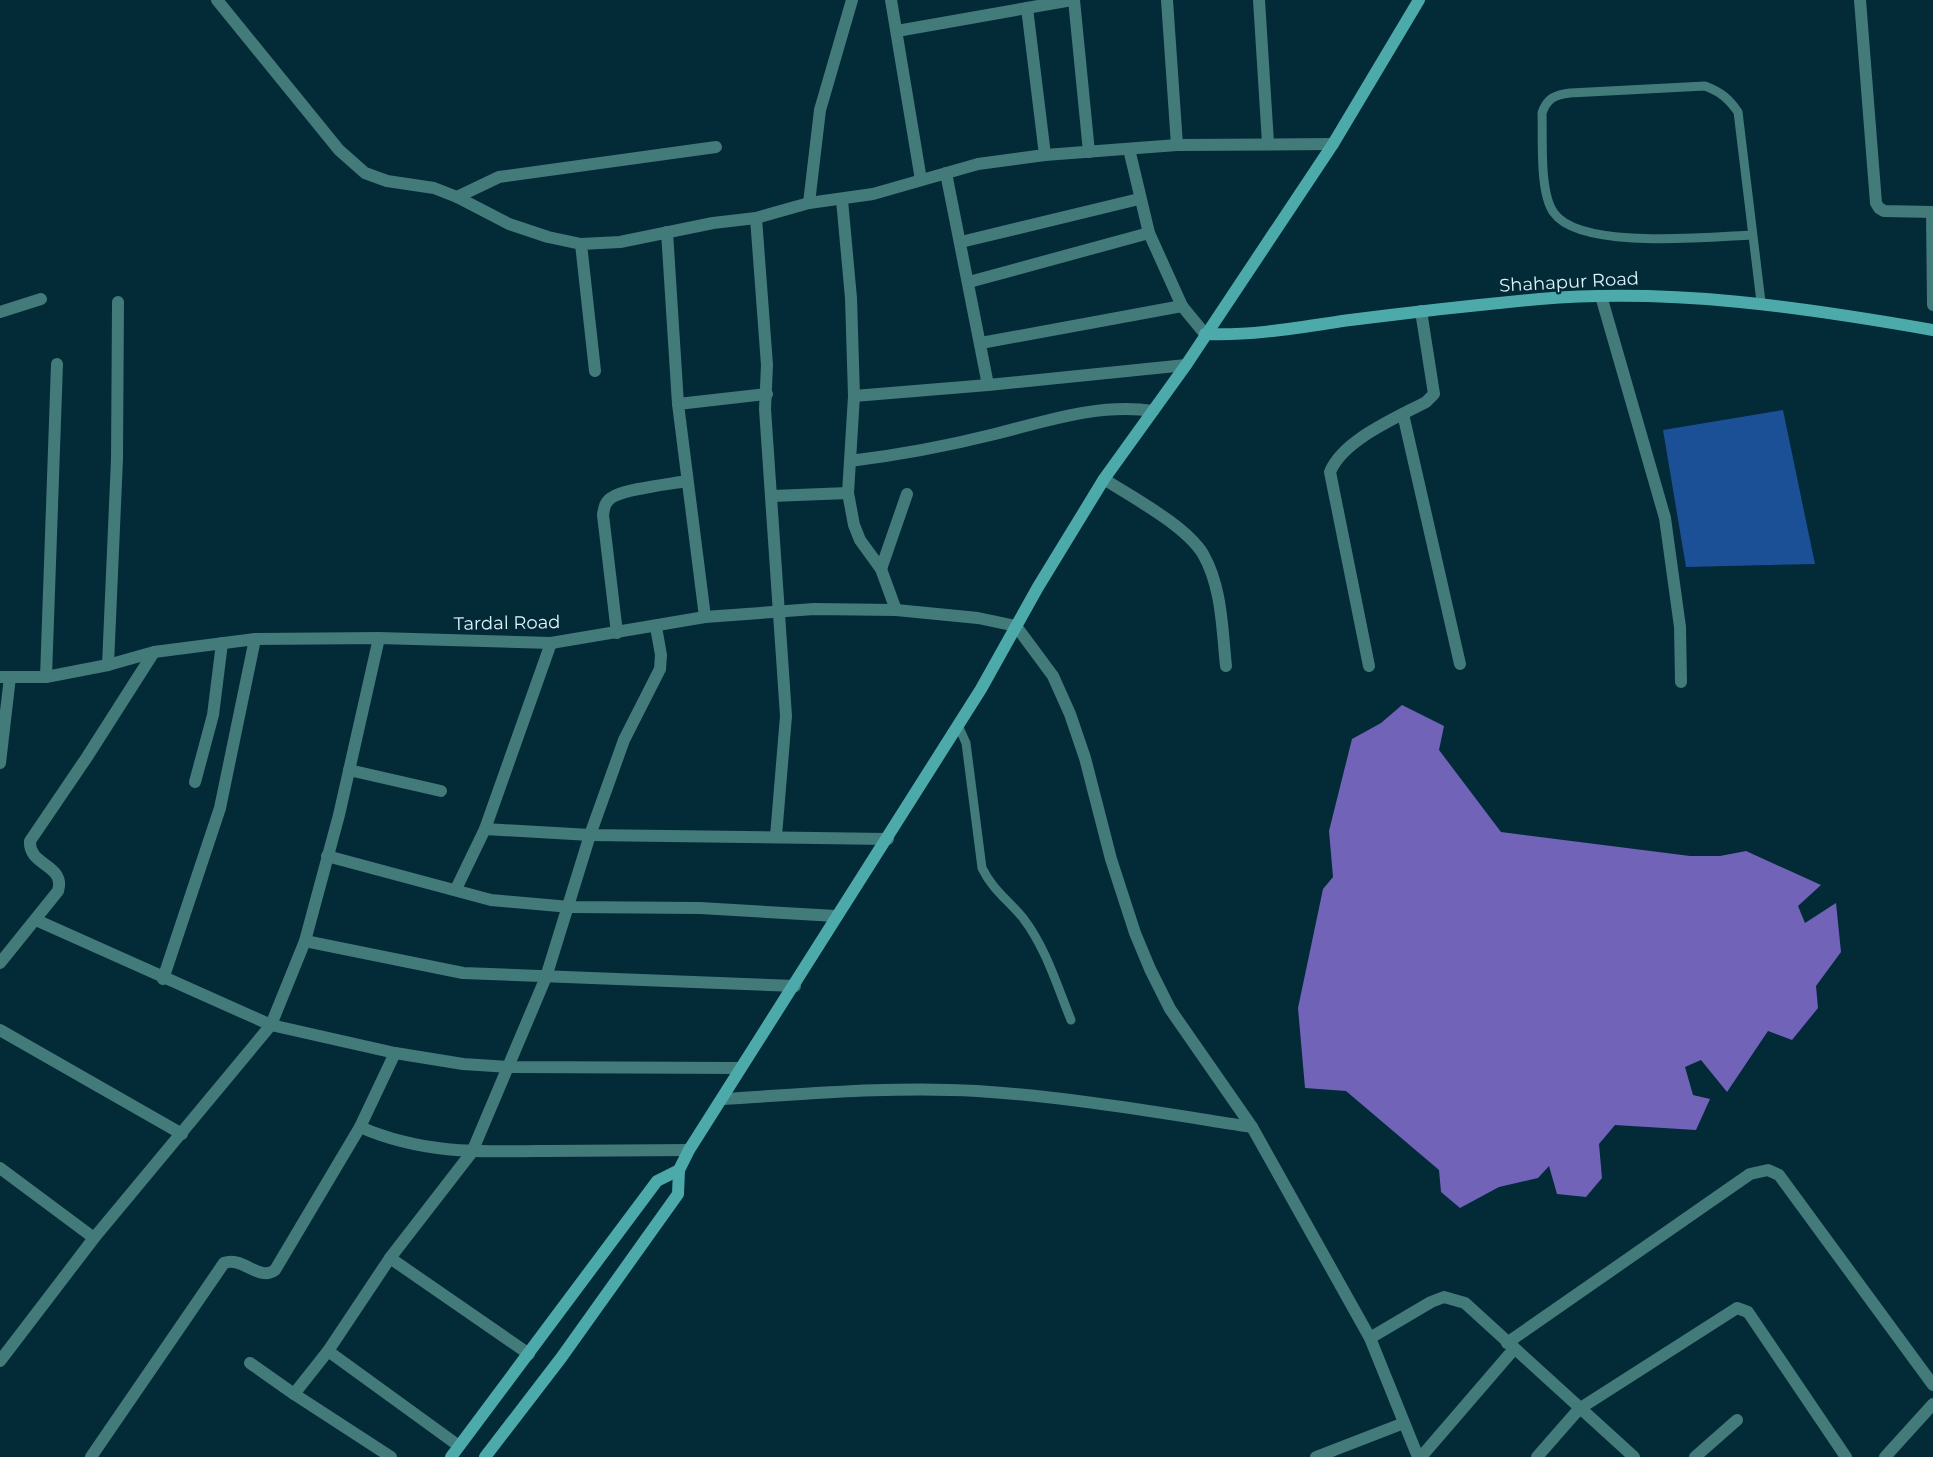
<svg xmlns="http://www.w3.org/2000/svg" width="1933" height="1457" viewBox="0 0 1933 1457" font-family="Montserrat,sans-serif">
	<rect width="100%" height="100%" fill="#022a37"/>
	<polygon fill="#7063b8" points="1402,705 1444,726 1439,750 1501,832 1690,856 1720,856 1746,851 1821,885 1798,906 1805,923 1836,903 1841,952 1816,986 1818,1008 1792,1040 1768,1031 1727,1092 1701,1060 1685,1067 1693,1095 1710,1099 1696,1130 1615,1125 1599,1144 1602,1178 1586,1197 1557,1194 1549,1166 1538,1178 1499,1187 1460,1208 1441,1192 1439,1170 1346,1091 1305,1088 1298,1008 1323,889 1333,877 1329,831 1352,739 1381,723"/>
	<polygon fill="#1b4f96" points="1783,410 1815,564 1686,567 1663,430"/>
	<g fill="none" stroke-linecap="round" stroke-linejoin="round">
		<g stroke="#437a7a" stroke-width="9">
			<path d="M1751,235C1708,237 1580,250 1554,213C1539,193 1543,139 1542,113C1547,98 1555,95 1570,93L1705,86C1721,92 1729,99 1738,112L1761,302"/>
			<path d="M958,725L966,743L982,868C992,889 1009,901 1023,918C1046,948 1057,986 1071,1020"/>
		</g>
		<g stroke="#437a7a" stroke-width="12">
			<polyline points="217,0 339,150 365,173 387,181 434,188 457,197 509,224 548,237 581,244 620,242 713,223 756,218 809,203 873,194 978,164 1045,155 1177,145 1333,144"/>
			<polyline points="891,0 921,180"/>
			<polyline points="1074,0 1089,152"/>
			<polyline points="1167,0 1177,145"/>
			<polyline points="1259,0 1268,143"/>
			<polyline points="1860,0 1876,203 1879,208 1884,211 1933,212"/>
			<polyline points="1027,8 1045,155"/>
			<polyline points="897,31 1072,0"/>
			<polyline points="1129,149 1149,233 1182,306 1205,334"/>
			<polyline points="946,173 988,385"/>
			<polyline points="457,197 499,177 716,147"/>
			<polyline points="842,200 851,298 854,396 848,493 854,525 860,540 881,569 896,610"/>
			<polyline points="809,203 820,110 852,0"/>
			<polyline points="1932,212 1933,305"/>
			<polyline points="756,218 767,365 765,409 786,716 776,836"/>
			<polyline points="667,232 678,404 705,617"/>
			<polyline points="961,242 1139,199"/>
			<polyline points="581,244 595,371"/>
			<polyline points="969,282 1149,233"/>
			<polyline points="1601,296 1665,518 1680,627 1681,682"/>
			<polyline points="0,312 41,299"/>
			<polyline points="981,343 1182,306"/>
			<polyline points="854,396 988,385 1186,365"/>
			<polyline points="678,404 767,394"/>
			<polyline points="1403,414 1460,664"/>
			<path d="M850,461C899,455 947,446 995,434C1047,421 1099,403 1153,411"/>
			<path d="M1104,479C1133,498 1185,525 1203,554C1222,587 1222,629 1226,666"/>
			<polyline points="772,496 848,493"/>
			<polyline points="881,569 907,494"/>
			<path d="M617,633L603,515C604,508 605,502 611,498C623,489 671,484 687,481"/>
			<polyline points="108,665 117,459 118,302"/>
			<path d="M1369,666L1330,472C1343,440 1396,418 1426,402L1434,394L1421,311"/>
			<polyline points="0,677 46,677 108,665 154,652 255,639 379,638 551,643 705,617 814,609 896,610 978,618 1016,626 1053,676 1070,714 1085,758 1111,859 1135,933 1150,969 1170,1009 1252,1127 1370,1338 1418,1457"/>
			<polyline points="46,677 57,364"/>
			<polyline points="0,763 10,677"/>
			<polyline points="349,770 441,791"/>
			<polyline points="195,782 213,715 222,643"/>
			<polyline points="485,829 590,835 888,839"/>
			<polyline points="327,856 491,900 570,907 700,908 836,916"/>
			<polyline points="456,889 485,829 551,643"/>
			<polyline points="36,920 271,1025 395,1053 463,1064 509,1067 740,1068"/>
			<polyline points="305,941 463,973 795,986"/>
			<path d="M0,963L58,891C66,864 28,866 30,841L87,757L154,652"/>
			<polyline points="163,979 220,808 255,639"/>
			<polyline points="0,1030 182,1134"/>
			<path d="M723,1099C807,1094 893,1086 977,1091C1070,1097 1161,1113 1252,1127"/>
			<path d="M360,1127C422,1154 479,1152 545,1151C593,1151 641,1150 689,1150"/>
			<polyline points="0,1168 94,1238"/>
			<polyline points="390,1258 529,1354"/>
			<polyline points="1370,1338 1431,1302 1444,1297 1465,1303 1634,1457"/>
			<polyline points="1507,1343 1750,1174 1768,1170 1779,1175 1933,1385"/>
			<polyline points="328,1351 459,1446"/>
			<polyline points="0,1361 94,1238 271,1025 305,941 339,815 379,638"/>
			<polyline points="250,1363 294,1394"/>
			<path d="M91,1457L224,1263C243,1256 259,1282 275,1270L360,1127L395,1053"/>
			<polyline points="391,1457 294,1394 328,1351 390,1258 472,1152 546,977 590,835 624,740 660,669 661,655 656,627"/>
			<polyline points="1316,1457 1404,1423"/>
			<polyline points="1421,1457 1514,1349"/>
			<polyline points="1537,1457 1579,1409 1737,1308 1748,1312 1846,1457"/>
			<polyline points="1695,1457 1737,1420"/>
			<polyline points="1885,1457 1933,1404"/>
		</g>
		<g stroke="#4daaaa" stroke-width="12">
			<path d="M1205,334C1254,336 1302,327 1350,320C1413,312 1476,305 1540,299C1673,288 1802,307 1933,330"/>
			<polyline points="451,1457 657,1181 679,1170"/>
			<polyline points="485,1457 561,1358 678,1194 679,1170 689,1150 981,689 1038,587 1104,479 1186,365 1333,144 1419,0"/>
		</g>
	</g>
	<g text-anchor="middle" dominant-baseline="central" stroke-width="4.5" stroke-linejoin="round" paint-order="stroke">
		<g font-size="18" fill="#dff3fc" stroke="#022a37">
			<text transform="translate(1569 282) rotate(-3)">Shahapur Road</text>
			<text transform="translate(507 623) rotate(-1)">Tardal Road</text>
		</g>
	</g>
</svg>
